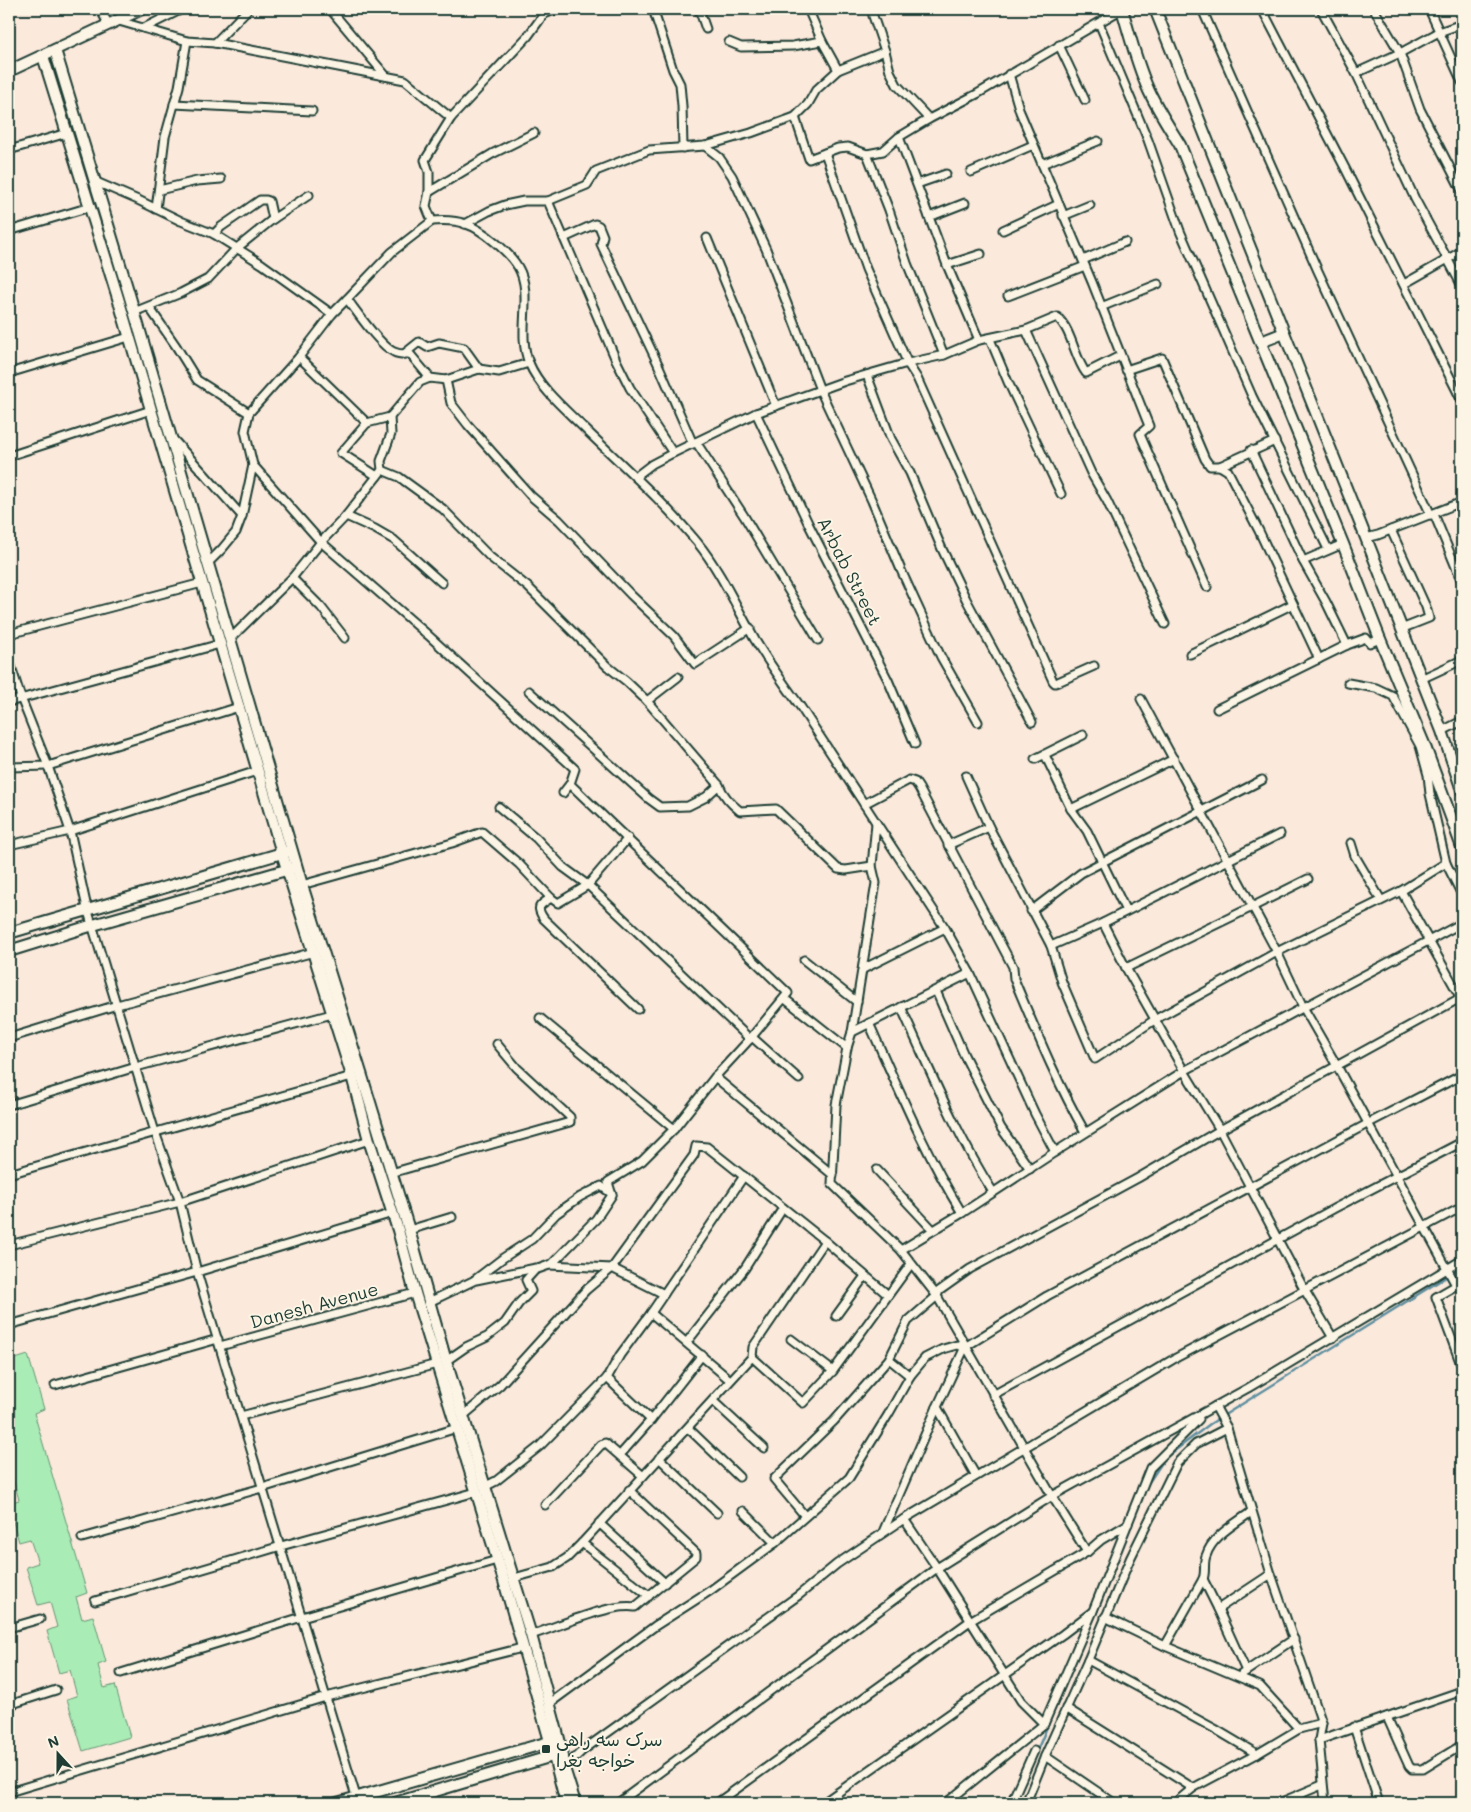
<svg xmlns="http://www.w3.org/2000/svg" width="1471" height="1812" viewBox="0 0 1471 1812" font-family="Mali,'Playpen Sans Arabic',sans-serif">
	<rect width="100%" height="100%" fill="#fbe9db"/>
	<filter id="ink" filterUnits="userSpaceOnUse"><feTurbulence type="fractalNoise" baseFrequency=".02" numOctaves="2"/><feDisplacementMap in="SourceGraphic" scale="10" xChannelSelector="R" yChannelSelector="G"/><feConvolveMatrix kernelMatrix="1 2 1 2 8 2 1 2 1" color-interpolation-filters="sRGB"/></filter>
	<g filter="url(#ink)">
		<polygon fill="#aaecb5" stroke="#649474" points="28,1355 44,1409 34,1413 87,1593 76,1597 82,1619 93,1616 106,1662 98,1665 104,1688 115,1685 130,1737 83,1751 67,1699 77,1696 70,1670 59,1673 47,1631 57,1627 50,1602 38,1605 26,1567 38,1563 30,1539 19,1542 9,1508 9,1503 19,1500 12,1475 9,1475 9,1361"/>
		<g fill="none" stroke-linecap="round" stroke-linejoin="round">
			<g stroke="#5e8fa0" stroke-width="2.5">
				<polyline points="1147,1485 1165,1458 1210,1424 1462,1267"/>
				<polyline points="1036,1753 1070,1673"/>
				<polyline points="1015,1803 1027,1774"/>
			</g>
			<g stroke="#1f3d34" stroke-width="11">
				<g id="street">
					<polyline points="100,9 109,25"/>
					<polyline points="330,9 386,76"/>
					<path d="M557,9L544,14L528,36L451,118L425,160L429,172V192L426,206L432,221C443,220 455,220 466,224C482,229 509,252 518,267C534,294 516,332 529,363C540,389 566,410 585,429C623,466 663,501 697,542C720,570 737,608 755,640C769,663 784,684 800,706L945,928L970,973L1035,1114L1055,1152"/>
					<polyline points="653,9 673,70 680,84 682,106 683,148"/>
					<polyline points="699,9 706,29"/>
					<polyline points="808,9 822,41 838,70"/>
					<polyline points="872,9 873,16 885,51 890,71 897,85 929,119"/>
					<polyline points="1202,9 1318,271 1431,515"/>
					<polyline points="1262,9 1346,170 1462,401"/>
					<polyline points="1321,9 1356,73 1415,199 1462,286"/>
					<polyline points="1374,9 1400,53 1420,109 1462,191"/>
					<polyline points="1429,9 1462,82"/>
					<polyline points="119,21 187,41 215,43 405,80 451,118"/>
					<polyline points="1099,23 1148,140 1180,231 1252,396 1328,549"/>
					<polyline points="144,28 182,9"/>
					<polyline points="729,42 741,47 793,46 822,41"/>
					<polyline points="215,43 248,9"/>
					<polyline points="1059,45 1085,100"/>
					<polyline points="1356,73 1400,53 1439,32 1462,24"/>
					<polyline points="1009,74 1020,112 1092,282 1145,416 1149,426 1140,434 1142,439 1207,587"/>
					<polyline points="174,104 312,111"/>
					<polyline points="795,117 809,159 838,148 848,147 867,154 883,151 899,137 929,119 977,94 1122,9"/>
					<polyline points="899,137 947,265 979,340"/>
					<polyline points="705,146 719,157 732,176 766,249 820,390 872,501 901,570 941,657 978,722"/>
					<polyline points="9,150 67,133"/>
					<polyline points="825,153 866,269 908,364 917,378 1053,681 1055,683 1058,682 1094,666"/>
					<polyline points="867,154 889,210 907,263 944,355"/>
					<polyline points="1042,164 1098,141"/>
					<polyline points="971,172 1033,145"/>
					<polyline points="94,181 138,200 181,221 214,234 262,264 332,314"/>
					<polyline points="917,184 946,174"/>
					<polyline points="159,190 197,181 221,179"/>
					<polyline points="429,192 492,154 534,133"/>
					<polyline points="548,201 616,360 630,388 673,453"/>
					<polyline points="156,209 165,137 179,87 187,41"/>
					<polyline points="1063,216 1090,205"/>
					<polyline points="929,217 965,203"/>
					<polyline points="465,224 489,211 505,205 524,201 548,201 587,185 596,171 649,150 705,146 751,133 795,117 808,104 816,90 838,70 885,51"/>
					<polyline points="1003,230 1059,204"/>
					<polyline points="9,231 90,207"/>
					<polyline points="214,234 221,227 260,200 266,200 269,201 273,219"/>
					<polyline points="564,238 595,224 599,226 603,236 601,244 658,364 693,444"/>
					<polyline points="707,238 776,406"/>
					<polyline points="1083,260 1125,242"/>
					<polyline points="947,265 981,254"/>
					<polyline points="1404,284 1462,251"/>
					<polyline points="1008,296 1085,266"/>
					<path d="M347,299C357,312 380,346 394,352C400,355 405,354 410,354L430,378"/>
					<polyline points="149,307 176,346 197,380 249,413"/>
					<polyline points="1101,307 1158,284"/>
					<polyline points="134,312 181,293 208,279 237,248 273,219 309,195"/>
					<polyline points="1026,330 1091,473 1107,501 1165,624"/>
					<polyline points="990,339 1008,382 1061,494"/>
					<polyline points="404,354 419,342 427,347 439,343 464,348 479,369"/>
					<polyline points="299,357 367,423 390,417"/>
					<polyline points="1126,370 1162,358 1205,459 1210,466 1220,466 1228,471 1259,531 1319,659"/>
					<polyline points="9,373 129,337"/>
					<polyline points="867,375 891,439 910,473 942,549 966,599 1032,722"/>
					<polyline points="446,380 451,403 468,425 531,496 559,520 631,595 674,636 695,664 750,628"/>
					<polyline points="756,413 809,525 888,680 915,744"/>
					<polyline points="367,423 341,453 377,476"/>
					<polyline points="172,438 242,516"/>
					<polyline points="696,442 744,516 818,640"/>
					<polyline points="1251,450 1303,561 1326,602 1347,645"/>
					<polyline points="9,456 151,410"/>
					<polyline points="253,465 321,542 428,635 575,769 570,784 563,793"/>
					<polyline points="1220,466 1275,441"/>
					<path d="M382,470L399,477L443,509L490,557L528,587L607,666L626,681L647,701L719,785C723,795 731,804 740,811L776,809L838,869L846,870L872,866"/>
					<path d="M635,477L652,464L673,453L756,413L845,381L904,364L944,355L979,340L1026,330L1057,317C1072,330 1074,357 1086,373L1120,356"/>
					<polyline points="1434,514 1462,582"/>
					<polyline points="346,516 375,529 394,540 442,583"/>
					<polyline points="1391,530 1426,607 1429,618 1401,629"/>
					<polyline points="1366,538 1378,535 1462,502"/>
					<polyline points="1303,561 1343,544"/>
					<polyline points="207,564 222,549 236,532 242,516 253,465 245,431 249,413 299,357 332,314 347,299 392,252 432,221"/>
					<polyline points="292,578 321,607 345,638"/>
					<polyline points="9,634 202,583"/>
					<polyline points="230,639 292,578 321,542 346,516 382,470 381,461 391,434 390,417 420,382 430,378 446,380 479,369 499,372 529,363"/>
					<polyline points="1190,654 1293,604"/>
					<polyline points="9,660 21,698 48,766 70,831 87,908 155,1132 180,1202 197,1272 358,1803"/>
					<polyline points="1421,679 1462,660"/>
					<polyline points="1348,683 1376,688 1393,696 1420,746 1428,775 1430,794 1446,863 1462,895"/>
					<polyline points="529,691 649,799 660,807 688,806 706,797 719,785"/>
					<polyline points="1141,699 1277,952 1303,1007 1337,1066 1456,1285"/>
					<polyline points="647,701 678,677"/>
					<polyline points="9,702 220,644"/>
					<polyline points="1217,709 1347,645 1366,638 1370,643 1380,639"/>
					<polyline points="1442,731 1462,721"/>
					<polyline points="1045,755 1071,809 1087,831 1126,911"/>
					<polyline points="1035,759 1083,735"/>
					<polyline points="9,767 48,766 239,707"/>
					<polyline points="966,776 989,827 1051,946 1062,982 1095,1059 1156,1019 1277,952 1401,891 1446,863"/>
					<path d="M864,804L909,780L915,782L919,788L1013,967L1014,979C1036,1031 1057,1083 1085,1132"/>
					<polyline points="499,807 536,838 563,867 589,886 750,1039"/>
					<polyline points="1071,809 1174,759"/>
					<polyline points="876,823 872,866 876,883 852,1032 847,1048 836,1105 832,1184 901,1250 937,1296 1052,1496 1087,1552"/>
					<polyline points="1351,843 1355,856 1381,900"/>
					<polyline points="9,845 70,831 257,771"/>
					<polyline points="948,845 989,827"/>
					<polyline points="298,886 452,843 482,832 519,864 551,898 558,903 588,885 628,838"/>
					<polyline points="1401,891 1462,1000"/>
					<path d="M551,898C540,905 535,906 544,919L638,1009"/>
					<polyline points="1031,911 1081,873 1262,780"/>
					<polyline points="1103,923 1126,968 1184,1071 1220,1130 1304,1289 1333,1338"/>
					<polyline points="1051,946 1103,923 1280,834"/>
					<polyline points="804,960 857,1002"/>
					<polyline points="1126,968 1252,907 1308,879"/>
					<polyline points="863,969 945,928"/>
					<polyline points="936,991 964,1055 1001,1128 1030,1169"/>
					<polyline points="785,999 847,1048"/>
					<path d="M901,1007C930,1070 956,1134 993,1192"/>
					<polyline points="540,1018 674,1129"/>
					<path d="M869,1023C898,1088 925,1153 962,1213"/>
					<polyline points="852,1032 970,973"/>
					<polyline points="752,1037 799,1079"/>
					<polyline points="9,1038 117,1005 314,952"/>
					<polyline points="715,1077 833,1175"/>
					<polyline points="9,1105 136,1067 332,1014"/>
					<polyline points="877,1170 933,1230"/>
					<polyline points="391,1173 570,1122 570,1117 517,1068 497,1044"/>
					<polyline points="9,1174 352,1076"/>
					<polyline points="409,1230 452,1217"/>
					<polyline points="9,1245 180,1202 369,1140"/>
					<polyline points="901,1250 962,1213 1055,1152 1184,1071 1462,923"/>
					<polyline points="549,1265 612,1268 664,1294"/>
					<polyline points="476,1280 536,1268"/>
					<polyline points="1462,1282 1436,1297 1462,1367"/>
					<polyline points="429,1302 473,1281 503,1258 532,1239 556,1214 580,1197 601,1186 612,1194"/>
					<polyline points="651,1313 730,1380"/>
					<polyline points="836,1316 865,1276"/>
					<polyline points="9,1325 197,1272 393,1213"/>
					<polyline points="791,1339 833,1371"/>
					<polyline points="687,1342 745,1268 783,1208"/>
					<polyline points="220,1346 415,1293"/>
					<polyline points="752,1357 803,1403 833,1371 911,1264"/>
					<polyline points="889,1359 908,1321 937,1296 939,1291 970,1269 1138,1178 1220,1130 1462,997"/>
					<polyline points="446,1361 466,1347 487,1337 505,1323 519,1303 531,1291 526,1280 535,1270 552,1264 596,1219 612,1195 608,1182 642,1161 674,1129 715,1077 750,1039 788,993 570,784"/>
					<polyline points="607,1378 651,1420"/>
					<polyline points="55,1385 218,1339"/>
					<polyline points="993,1395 1335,1208 1462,1142"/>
					<polyline points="713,1401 764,1448"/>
					<polyline points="1215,1406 1227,1428 1271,1574 1322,1723 1319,1740 1325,1803"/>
					<polyline points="937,1407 976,1476"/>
					<polyline points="241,1416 437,1364"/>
					<polyline points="463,1416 500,1385 586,1290 612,1268 694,1155 696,1146 707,1147 825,1241 888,1295"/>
					<polyline points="688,1428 739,1477"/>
					<polyline points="620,1455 651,1420 702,1355"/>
					<polyline points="659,1458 717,1513"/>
					<polyline points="486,1486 496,1481 540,1446 607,1378 620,1355 651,1313 744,1176"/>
					<polyline points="545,1505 601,1445 605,1443 643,1476"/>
					<polyline points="743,1511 775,1543"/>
					<polyline points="805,1516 774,1479 834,1421 889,1359 910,1376"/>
					<polyline points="904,1519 937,1568 1021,1701 1044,1724"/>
					<polyline points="599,1523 665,1583"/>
					<polyline points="883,1532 937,1407 965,1347 1047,1296 1369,1123 1462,1075"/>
					<polyline points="82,1538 262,1488 457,1428"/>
					<polyline points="582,1543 649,1596"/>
					<polyline points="514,1578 553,1567 567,1558 582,1543 752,1357 753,1347 825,1241"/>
					<polyline points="1203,1579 1218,1609 1271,1574"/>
					<polyline points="95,1601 281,1546 476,1492"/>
					<polyline points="1218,1609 1246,1671"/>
					<polyline points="1105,1617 1165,1646 1260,1686 1299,1729"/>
					<polyline points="9,1628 40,1619"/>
					<path d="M531,1635C557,1627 609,1603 635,1607L696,1557V1553L629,1490"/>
					<path d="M1165,1646L1203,1579C1206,1572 1203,1563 1206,1556C1212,1536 1235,1524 1251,1512"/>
					<polyline points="1088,1660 1215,1729 1257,1754"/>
					<polyline points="121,1673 302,1617 497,1560"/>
					<polyline points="1242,1674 1294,1639"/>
					<polyline points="550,1703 655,1626 711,1590 775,1543 849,1478 888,1415 910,1376 925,1358 943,1349 957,1345 965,1347"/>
					<polyline points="9,1705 56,1690"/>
					<polyline points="1066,1708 1193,1788"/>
					<polyline points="1387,1717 1409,1766 1412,1769 1423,1769 1462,1745"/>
					<polyline points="1354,1727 1379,1803"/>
					<polyline points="1319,1740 1462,1691"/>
					<polyline points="1045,1756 1114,1803"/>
					<polyline points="564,1768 582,1751 799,1595 837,1564 904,1519 1172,1360 1462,1207"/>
					<polyline points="9,1792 326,1697 522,1648"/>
					<polyline points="618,1803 937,1568 1052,1496 1248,1388 1462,1260"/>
					<polyline points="717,1803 970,1621 1087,1552 1101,1540 1128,1524"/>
					<polyline points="823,1803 1063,1634 1092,1612"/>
					<polyline points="946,1803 1044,1724 1093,1611 1150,1468 1199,1419"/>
					<polyline points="1011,1803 1034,1751"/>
					<polyline points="1026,1803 1045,1756 1088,1660 1130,1559 1177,1463 1196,1444 1227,1428"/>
					<polyline points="1175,1803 1193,1788 1257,1754 1299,1729 1322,1723"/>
					<polyline points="1279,1803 1322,1785"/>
				</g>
			</g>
			<g stroke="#1f3d34" stroke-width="14">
				<g id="secondary">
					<path d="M1122,9C1130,36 1137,65 1149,91C1158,110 1169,127 1180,145L1343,544L1380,639L1424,744L1462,847"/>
					<polyline points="1155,9 1366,538 1442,731 1462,790"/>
					<polyline points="55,50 129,294 302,885 361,1073 409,1230 446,1361 531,1635 559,1739 564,1768 575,1803"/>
					<polyline points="43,56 118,298 282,853 352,1076 369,1140 398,1230 415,1293 504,1581 550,1741 566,1803"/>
					<polyline points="9,71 142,9"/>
					<polyline points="1261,342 1284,333"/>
					<polyline points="9,933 289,851"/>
					<polyline points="9,951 93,925 293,868"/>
					<polyline points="337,1803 556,1740"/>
					<polyline points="395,1803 559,1754"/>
				</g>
			</g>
			<use href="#street" stroke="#fcf5e5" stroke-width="7"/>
			<use href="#secondary" stroke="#fcf5e5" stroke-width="10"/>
		</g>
	</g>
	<rect fill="#1f3d34" stroke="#fcf5e5" stroke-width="2" x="541" y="1744" width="10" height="10" rx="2.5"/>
	<g text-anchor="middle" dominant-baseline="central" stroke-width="4" stroke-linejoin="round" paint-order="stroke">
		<g font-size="18" fill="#1f3d34" stroke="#fcf5e5">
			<text transform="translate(850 571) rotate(63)">Arbab Street</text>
			<text transform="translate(314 1305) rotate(-15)">Danesh Avenue</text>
		</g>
		<g font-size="18" fill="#1f3d34" stroke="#fcf5e5" text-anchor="start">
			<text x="556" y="1739">سرک سه راهی<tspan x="556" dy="21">خواجه بغرا</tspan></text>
		</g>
	</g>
	<rect width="1471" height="1812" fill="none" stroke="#fcf5e5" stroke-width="30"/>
	<rect x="15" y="15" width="1441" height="1782" fill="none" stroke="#1f3d34" stroke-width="2" filter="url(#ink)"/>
	<g transform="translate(58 1754) rotate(339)" stroke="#fcf5e5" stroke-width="4" paint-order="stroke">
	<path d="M0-4L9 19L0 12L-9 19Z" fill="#1f3d34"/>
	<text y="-8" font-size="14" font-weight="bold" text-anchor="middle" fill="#1f3d34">N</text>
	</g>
</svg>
